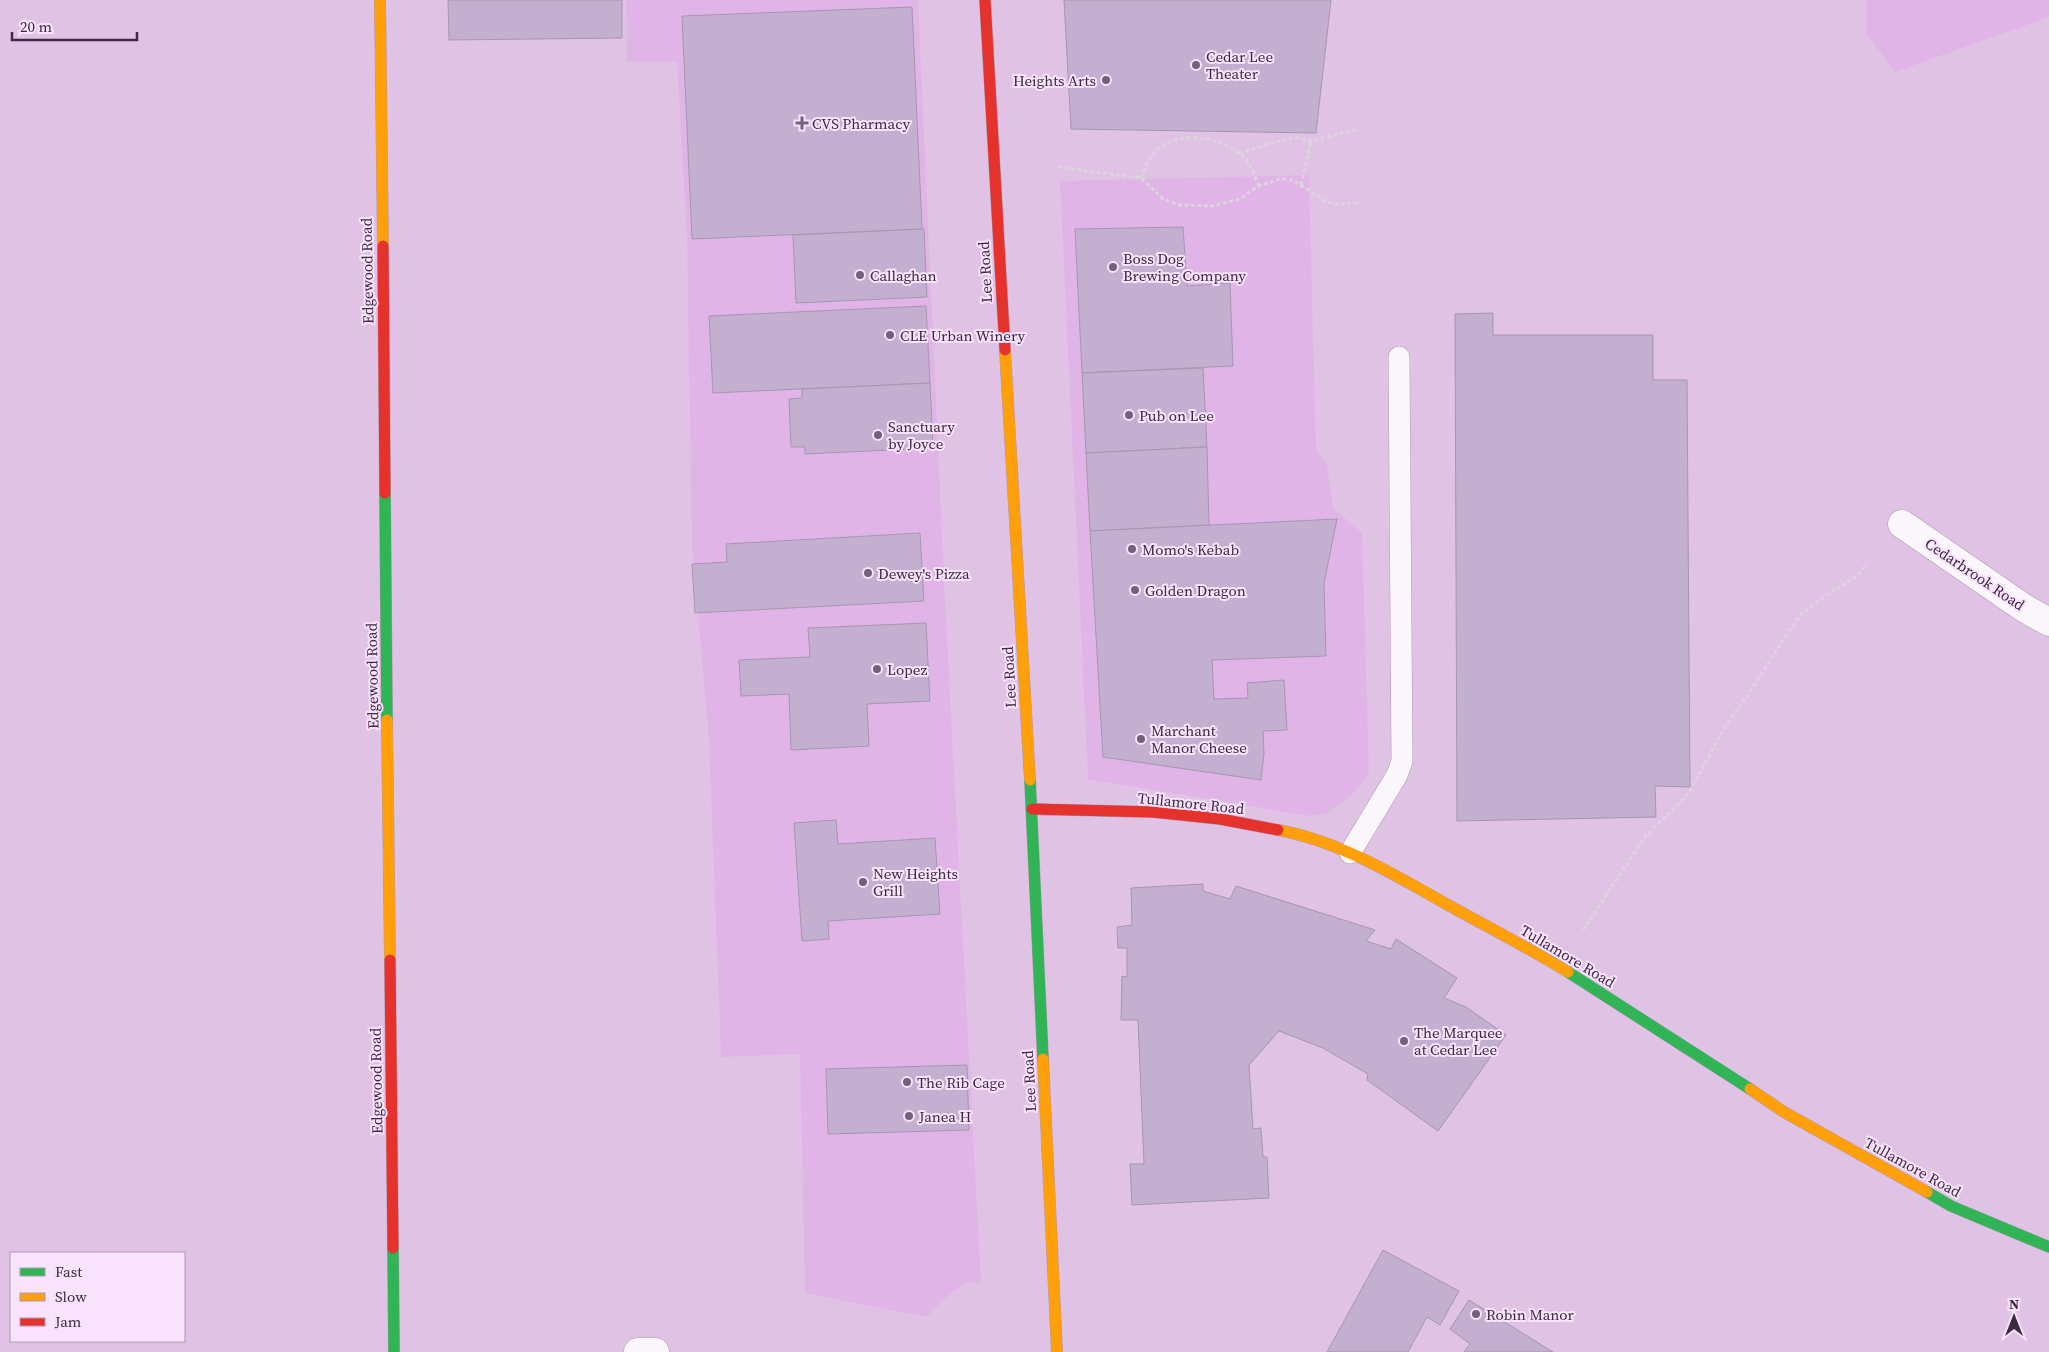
<svg xmlns="http://www.w3.org/2000/svg" width="2049" height="1352" viewBox="0 0 2049 1352" font-family="'Source Serif 4',serif">
	<rect width="100%" height="100%" fill="#e0c3e4"/>
	<g fill="#e1b4e8">
		<polygon points="626,0 918,0 944,581 981,1283 966,1283 951,1293 926,1317 805,1293 800,1054 721,1057 709,740 692,544 687,239 677,62 627,61"/>
		<polygon points="1867,0 2049,0 2049,17 1895,72 1867,34"/>
		<polygon points="1309,175 1316,450 1327,465 1333,508 1362,533 1369,773 1351,796 1327,813 1311,816 1088,779 1060,181"/>
	</g>
	<g fill="#c3afd0" stroke="#a795b0">
		<polygon points="448,0 622,0 622,38 449,40"/>
		<polygon points="1064,0 1331,0 1316,133 1071,129"/>
		<polygon points="912,7 922,229 692,239 682,16"/>
		<polygon points="1183,227 1187,286 1230,283 1233,366 1082,373 1075,229"/>
		<polygon points="924,229 927,297 796,303 793,235"/>
		<polygon points="926,306 930,383 713,393 709,316"/>
		<polygon points="1493,313 1493,335 1653,335 1653,380 1687,380 1690,787 1655,786 1656,817 1457,821 1455,314"/>
		<polygon points="1203,368 1207,447 1086,453 1082,373"/>
		<polygon points="930,383 933,448 805,454 805,447 791,447 789,399 802,398 802,389"/>
		<polygon points="1207,447 1209,525 1090,531 1086,453"/>
		<polygon points="1337,519 1324,583 1326,656 1212,660 1214,699 1248,698 1247,683 1284,680 1287,730 1263,731 1264,754 1261,780 1103,757 1090,531"/>
		<polygon points="920,533 924,601 695,613 692,564 727,562 726,544"/>
		<polygon points="926,623 930,701 867,704 869,746 791,750 789,694 741,696 739,660 810,657 808,628"/>
		<polygon points="836,820 838,844 935,838 940,914 828,921 829,939 802,941 794,823"/>
		<polygon points="1203,884 1203,891 1230,899 1236,886 1375,930 1366,941 1391,949 1396,939 1457,978 1444,998 1466,1007 1506,1035 1438,1131 1367,1080 1368,1074 1323,1048 1279,1031 1249,1065 1253,1129 1261,1128 1263,1157 1267,1157 1269,1198 1132,1205 1130,1164 1144,1164 1138,1020 1121,1020 1122,976 1127,977 1127,948 1118,948 1117,927 1132,925 1131,888"/>
		<polygon points="967,1065 969,1130 828,1134 826,1069"/>
		<polygon points="1383,1250 1459,1291 1440,1325 1427,1317 1408,1352 1327,1352"/>
		<polygon points="1469,1300 1553,1352 1464,1352 1470,1344 1450,1329"/>
	</g>
	<g fill="none" stroke-linecap="round" stroke-linejoin="round">
		<g stroke="#b099b2" stroke-width="22">
			<polyline id="lane" points="1350,853 1397,775 1402,761 1399,357"/>
		</g>
		<g stroke="#b099b2" stroke-width="29">
			<g id="street">
				<polyline points="1902,524 2024,608 2049,622"/>
				<polyline points="638,1352 655,1352"/>
			</g>
		</g>
		<g stroke="#b099b2" stroke-width="12">
			<g id="fast">
				<polyline points="385,493 387,720"/>
				<polyline points="1030,780 1043,1059"/>
				<polyline points="1568,972 1750,1089"/>
				<polyline points="1927,1192 1951,1206 2049,1247"/>
				<polyline points="393,1248 394,1352"/>
			</g>
		</g>
		<g stroke="#b099b2" stroke-width="12">
			<g id="slow">
				<polyline points="380,0 383,246"/>
				<polyline points="1005,350 1030,780"/>
				<polyline points="387,720 390,960"/>
				<path d="M1278,830C1339,841 1395,875 1448,905C1488,927 1529,948 1568,972"/>
				<polyline points="1043,1059 1057,1352"/>
				<polyline points="1750,1089 1784,1112 1927,1192"/>
			</g>
		</g>
		<g stroke="#b099b2" stroke-width="12">
			<g id="jam">
				<polyline points="985,0 1005,350"/>
				<polyline points="383,246 385,493"/>
				<polyline points="1032,809 1153,812 1220,819 1278,830"/>
				<polyline points="390,960 393,1248"/>
			</g>
		</g>
		<g stroke="#ddd4df" stroke-width="3" stroke-dasharray="4 2.5" stroke-linecap="butt">
			<polyline points="1239,153 1289,138 1300,138 1311,141 1358,129"/>
			<polyline points="1058,167 1141,178 1163,199 1180,205 1212,206 1239,199 1259,186 1280,179 1293,180 1325,201 1335,204 1359,203"/>
			<path d="M1141,178C1145,168 1148,158 1156,151C1177,130 1217,136 1239,153C1250,161 1254,175 1259,186"/>
			<polyline points="1301,185 1311,141"/>
			<polyline points="1583,930 1645,837 1689,793 1723,730 1750,692 1788,632 1801,615 1817,601 1857,576 1867,564"/>
		</g>
		<use href="#lane" stroke="#faf6fb" stroke-width="21"/>
		<use href="#street" stroke="#faf6fb" stroke-width="28"/>
		<use href="#fast" stroke="#30b455" stroke-width="11"/>
		<use href="#slow" stroke="#ff9f0a" stroke-width="11"/>
		<use href="#jam" stroke="#e5322d" stroke-width="11"/>
	</g>
	<g fill="#765f7a" stroke="#f9e3fc" stroke-width="2">
		<circle cx="1196" cy="65" r="5"/>
		<circle cx="1106" cy="80" r="5"/>
		<path d="M799.5 115.5h5v5h5v5h-5v5h-5v-5h-5v-5h5z"/>
		<circle cx="1113" cy="267" r="5"/>
		<circle cx="860" cy="275" r="5"/>
		<circle cx="890" cy="335" r="5"/>
		<circle cx="1129" cy="415" r="5"/>
		<circle cx="878" cy="435" r="5"/>
		<circle cx="1132" cy="549" r="5"/>
		<circle cx="868" cy="573" r="5"/>
		<circle cx="1135" cy="590" r="5"/>
		<circle cx="877" cy="669" r="5"/>
		<circle cx="1141" cy="739" r="5"/>
		<circle cx="863" cy="882" r="5"/>
		<circle cx="1404" cy="1041" r="5"/>
		<circle cx="907" cy="1082" r="5"/>
		<circle cx="909" cy="1116" r="5"/>
		<circle cx="1476" cy="1314" r="5"/>
	</g>
	<g text-anchor="middle" dominant-baseline="central" stroke-width="4" stroke-linejoin="round" paint-order="stroke">
		<g font-size="15" fill="#3d2941" stroke="#f9e3fc" text-anchor="start">
			<text x="1206" y="56">Cedar Lee<tspan x="1206" dy="17">Theater</tspan></text>
			<text x="1096" y="80" text-anchor="end">Heights Arts</text>
			<text x="812" y="123">CVS Pharmacy</text>
			<text x="1123" y="258">Boss Dog<tspan x="1123" dy="17">Brewing Company</tspan></text>
			<text x="870" y="275">Callaghan</text>
			<text x="900" y="335">CLE Urban Winery</text>
			<text x="1139" y="415">Pub on Lee</text>
			<text x="888" y="426">Sanctuary<tspan x="888" dy="17">by Joyce</tspan></text>
			<text x="1142" y="549">Momo's Kebab</text>
			<text x="878" y="573">Dewey's Pizza</text>
			<text x="1145" y="590">Golden Dragon</text>
			<text x="887" y="669">Lopez</text>
			<text x="1151" y="730">Marchant<tspan x="1151" dy="17">Manor Cheese</tspan></text>
			<text x="873" y="873">New Heights<tspan x="873" dy="17">Grill</tspan></text>
			<text x="1414" y="1032">The Marquee<tspan x="1414" dy="17">at Cedar Lee</tspan></text>
			<text x="917" y="1082">The Rib Cage</text>
			<text x="919" y="1116">Janea H</text>
			<text x="1486" y="1314">Robin Manor</text>
		</g>
		<g font-size="15" fill="#3d2941" stroke="#f9e3fc">
			<text transform="translate(367 271) rotate(-91)">Edgewood Road</text>
			<text transform="translate(985 272) rotate(-93)">Lee Road</text>
			<text transform="translate(1975 574) rotate(34)">Cedarbrook Road</text>
			<text transform="translate(372 676) rotate(-91)">Edgewood Road</text>
			<text transform="translate(1009 677) rotate(-93)">Lee Road</text>
			<text transform="translate(1191 803) rotate(6)">Tullamore Road</text>
			<text transform="translate(1568 956) rotate(31)">Tullamore Road</text>
			<text transform="translate(376 1081) rotate(-91)">Edgewood Road</text>
			<text transform="translate(1029 1081) rotate(-93)">Lee Road</text>
			<text transform="translate(1913 1167) rotate(29)">Tullamore Road</text>
		</g>
	</g>
	<rect x="10" y="1252" width="175" height="90" fill="#f9e3fc" stroke="#ae99b1"/>
	<rect x="20" y="1268" width="25" height="8" fill="#30b455" stroke="#ae99b1"/>
	<text x="55" y="1277" font-size="15" fill="#3d2941">Fast</text>
	<rect x="20" y="1293" width="25" height="8" fill="#ff9f0a" stroke="#ae99b1"/>
	<text x="55" y="1302" font-size="15" fill="#3d2941">Slow</text>
	<rect x="20" y="1318" width="25" height="8" fill="#e5322d" stroke="#ae99b1"/>
	<text x="55" y="1327" font-size="15" fill="#3d2941">Jam</text>
	<g transform="translate(2014 1317)" stroke="#f9e3fc" stroke-width="4" paint-order="stroke">
	<path d="M0-4L9 19L0 12L-9 19Z" fill="#3d2941"/>
	<text y="-8" font-size="14" font-weight="bold" text-anchor="middle" fill="#3d2941">N</text>
	</g>
	<path d="M12 32v8h125v-8" fill="none" stroke="#3d2941" stroke-width="2.5"/>
	<text x="20" y="32" font-size="15" fill="#3d2941" stroke="#f9e3fc" stroke-width="4" paint-order="stroke">20 m</text>
</svg>
